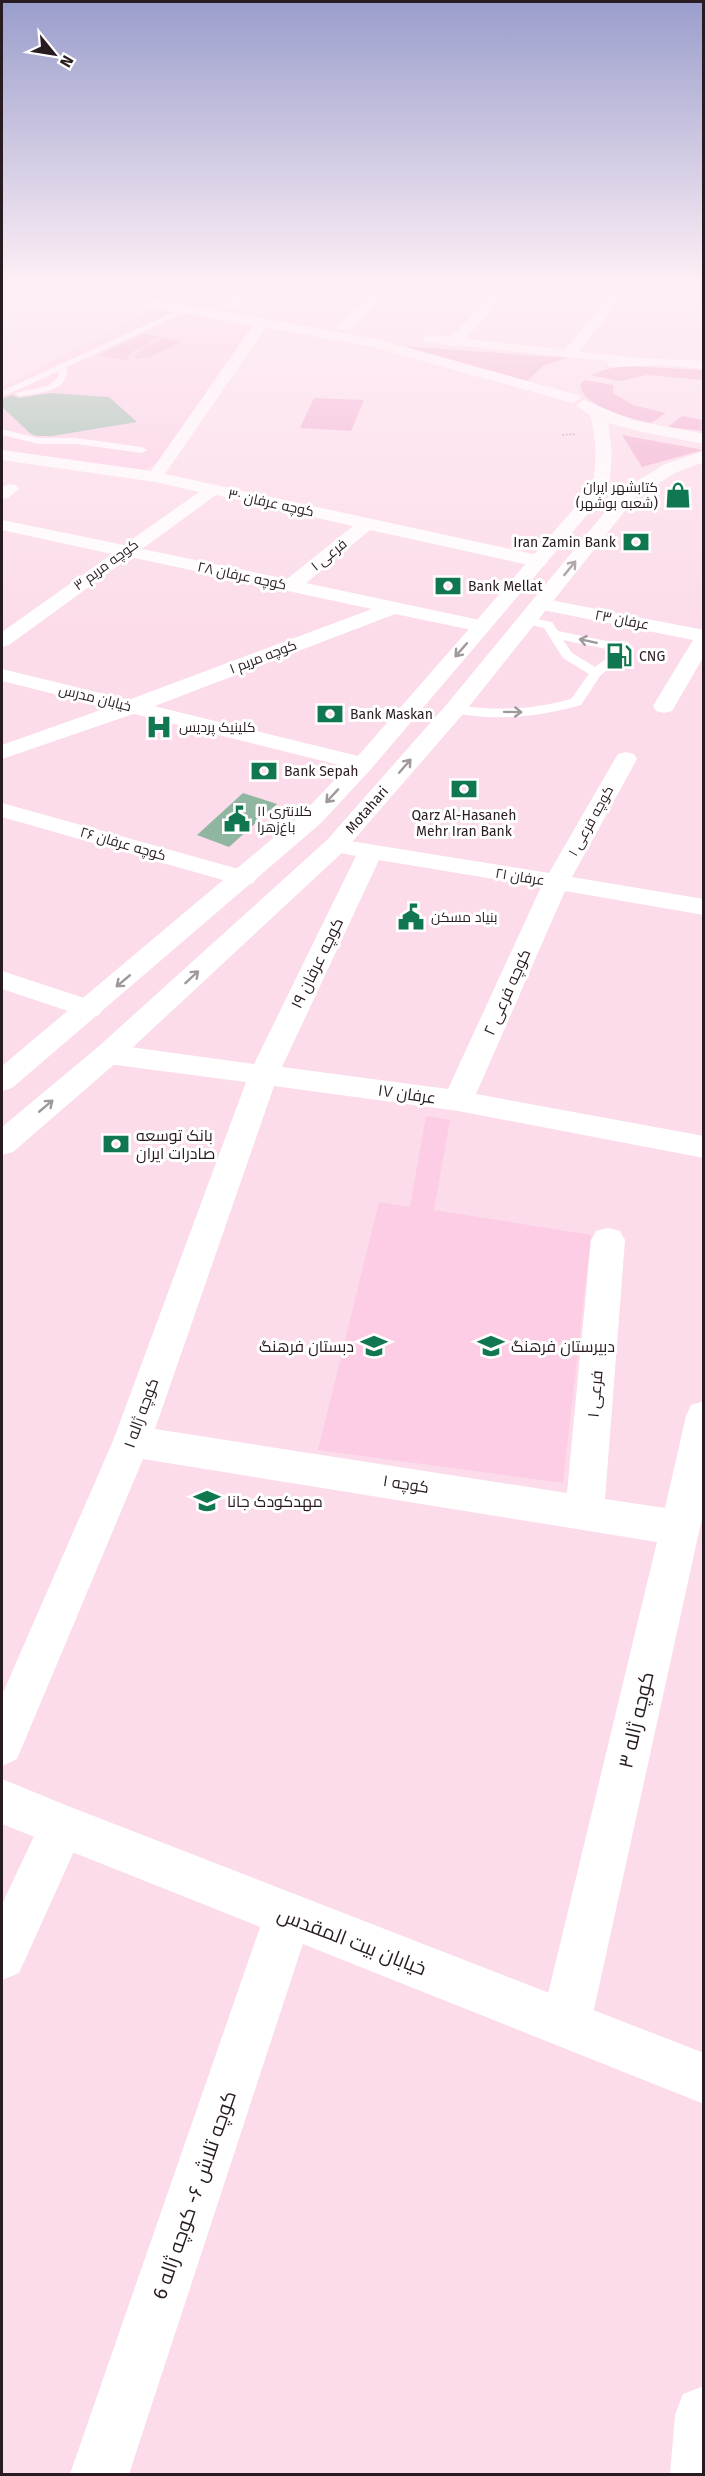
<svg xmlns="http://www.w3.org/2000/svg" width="705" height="2476" viewBox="0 0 705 2476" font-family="'Fira Sans',Cairo,sans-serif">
	<rect width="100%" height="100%" fill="#fcdcea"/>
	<g fill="#fccde4">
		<polygon points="154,309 251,327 157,463 144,470 2,451 2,387"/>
		<polygon points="426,1116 450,1120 434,1210 591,1235 563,1483 318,1450 379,1202 410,1207"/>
	</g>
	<g fill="#f0a9cc">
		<polygon points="144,334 160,337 129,354 128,361 99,355"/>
		<polygon points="163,338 181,342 151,357 136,359 135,355 145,347"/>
		<polygon points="404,346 567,358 543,366 527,381"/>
		<polygon points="628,366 703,370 703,380 647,375 619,381 590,375 607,369"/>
		<path d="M584,380L613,385V393L633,405L666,413L651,423C631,418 585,408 580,386Z"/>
		<polygon points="314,398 364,400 351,431 300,428"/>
		<polygon points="682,416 703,420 703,431 668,427"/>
		<polygon points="622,435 703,450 642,467"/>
	</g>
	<g fill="#90b6a1">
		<polygon points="50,393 109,397 137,422 52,436 38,436 31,434 2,407 2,399 12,395 19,398"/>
		<polygon points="243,793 277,804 229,847 197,835"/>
	</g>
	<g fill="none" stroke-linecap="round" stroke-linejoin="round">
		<polyline stroke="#b399a5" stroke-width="1.5" stroke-dasharray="2 1.5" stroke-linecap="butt" points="562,435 576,434"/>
		<g fill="#fff" fill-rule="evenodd">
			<path d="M185,307L192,309L67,367C70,393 37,393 19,396L15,393L47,386L57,379L59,371L2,397V391Z"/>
			<polygon points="2,429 38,438 76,438 142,447 147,450 142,453 76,444 38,444 2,435"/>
			<path d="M527,617L552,622L558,631L626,645L632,649L600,676L581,705C539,717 493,722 450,712L449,709L450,706L455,705C494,711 533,710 571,699L589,674L563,658L544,628L523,623V619ZM563,640L616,651L595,667L572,653Z"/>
		</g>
		<g fill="#fff" fill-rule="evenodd">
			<polygon points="92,280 108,280 106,283 98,284"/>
			<polygon points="251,280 264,280 235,307 225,307 223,304 225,301"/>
			<polygon points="387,280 400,280 350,329 340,329 338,326 340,323"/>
			<polygon points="507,280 520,280 458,346 448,346 446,343 448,340"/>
			<polygon points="623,280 636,280 574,357 564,357 562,354 564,351"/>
			<path d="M262,319L269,323L165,474L538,555L545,557L547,561L545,565L538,567L370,530L306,583L489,622L492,626L489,630L482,632L395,614L139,712L2,759V745L123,702L372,609L130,557L9,645L2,647V632L112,554L2,530V520L124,545L199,492L155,482L2,460V450L151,471L257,320ZM216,495L353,526L287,579L142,549Z"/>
			<polygon points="10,484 16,485 19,489 8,498 2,499 2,487"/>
			<polygon points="540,598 704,630 704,656 672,711 664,713 656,711 653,706 693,640 533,608 530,604 533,600"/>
			<path d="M626,752L634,754L637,759L572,877L704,899V915L565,891L476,1094L704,1136V1158L458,1111L274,1086L155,1429L567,1493L591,1240L596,1231L608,1228L620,1231L625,1240L605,1499L665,1508L686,1416L691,1405L704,1401V1509L591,2023L584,2041L566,2048L548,2041L541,2023L657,1542L143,1459L17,1759L2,1766V1695L113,1441L246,1082L108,1064L98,1061L93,1054L98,1047L108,1044L254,1064L356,856L341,853L338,848L341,843L350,841L549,873L615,759L618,754ZM379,860L541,887L448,1089L282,1067Z"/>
			<polygon points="2,803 253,873 257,878 253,883 244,886 2,817"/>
			<polygon points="2,971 99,1003 103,1009 99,1015 89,1018 2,989"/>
			<polygon points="62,1804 78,1811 85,1827 19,1973 2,1980 2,1904 46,1811"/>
			<polygon points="288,1892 305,1899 312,1916 129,2474 70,2474 264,1916 271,1899"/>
			<polygon points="704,2386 704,2474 670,2474 675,2415 683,2394"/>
		</g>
		<g fill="#fff" fill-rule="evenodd">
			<polygon points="19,280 45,280 371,338 578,395 581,398 573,403 369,346 25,284"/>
			<polygon points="430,335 639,358 704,361 704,369 659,365 613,367 608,366 607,361 425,342 423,339 425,336"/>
			<path d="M584,400L632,420L704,434V444L642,432L608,423L612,452L609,489L371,769L321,823L12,1088L2,1091V1066L303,813L347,767L2,681V669L358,756L592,488C597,463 597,440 590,415L576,405Z"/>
			<polygon points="704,451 704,462 677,472 636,497 463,714 345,850 118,1061 13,1152 2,1155 2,1127 98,1047 327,840 447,704 624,489 665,464"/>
			<polygon points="2,1779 68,1806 704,2053 704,2104 2,1824"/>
		</g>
	</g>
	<defs><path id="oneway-shaft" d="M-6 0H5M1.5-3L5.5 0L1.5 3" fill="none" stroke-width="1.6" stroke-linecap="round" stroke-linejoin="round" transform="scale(1.5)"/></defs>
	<g stroke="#9f989c">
		<use href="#oneway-shaft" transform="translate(570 568) rotate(-51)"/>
		<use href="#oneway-shaft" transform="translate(588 641) rotate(-168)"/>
		<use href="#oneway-shaft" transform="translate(461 650) rotate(131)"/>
		<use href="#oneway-shaft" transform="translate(513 712) rotate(1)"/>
		<use href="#oneway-shaft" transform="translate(405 766) rotate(-49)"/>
		<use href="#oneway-shaft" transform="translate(332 796) rotate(133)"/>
		<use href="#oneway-shaft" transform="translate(192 977) rotate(-43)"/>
		<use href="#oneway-shaft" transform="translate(123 981) rotate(140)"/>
		<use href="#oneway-shaft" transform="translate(46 1106) rotate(-40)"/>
	</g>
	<linearGradient id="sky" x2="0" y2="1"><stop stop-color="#9a9ecc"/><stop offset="0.45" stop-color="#feeff6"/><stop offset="1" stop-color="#feeff6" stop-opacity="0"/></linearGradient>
	<rect width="705" height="626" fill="url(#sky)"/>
	<defs>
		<g id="shop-bare" transform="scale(2.07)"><path d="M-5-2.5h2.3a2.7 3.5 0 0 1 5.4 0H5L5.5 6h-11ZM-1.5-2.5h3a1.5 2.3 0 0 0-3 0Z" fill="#107750" stroke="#fff" stroke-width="2.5" paint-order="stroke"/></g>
		<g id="bank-bare" transform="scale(2.07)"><path d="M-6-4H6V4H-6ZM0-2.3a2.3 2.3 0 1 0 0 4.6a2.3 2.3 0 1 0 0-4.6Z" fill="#107750" stroke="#fff" stroke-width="2.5" paint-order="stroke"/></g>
		<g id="fuel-bare" transform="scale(2.07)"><path d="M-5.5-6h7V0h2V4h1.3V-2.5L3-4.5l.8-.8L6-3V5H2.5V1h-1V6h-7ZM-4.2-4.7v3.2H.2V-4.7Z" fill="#107750" stroke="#fff" stroke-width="2.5" paint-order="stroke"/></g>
		<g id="hospital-bare" transform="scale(2.07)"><path d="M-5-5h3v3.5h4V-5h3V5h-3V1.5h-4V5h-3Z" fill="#107750" stroke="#fff" stroke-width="2.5" paint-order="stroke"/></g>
		<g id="civic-bare" transform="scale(2.07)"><path d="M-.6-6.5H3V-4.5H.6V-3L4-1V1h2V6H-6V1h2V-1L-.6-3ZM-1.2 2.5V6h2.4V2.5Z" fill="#107750" stroke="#fff" stroke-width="2.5" paint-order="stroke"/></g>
		<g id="school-bare" transform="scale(2.07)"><path d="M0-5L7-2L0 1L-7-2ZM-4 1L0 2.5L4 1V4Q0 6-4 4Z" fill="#107750" stroke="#fff" stroke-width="2.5" paint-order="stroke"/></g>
	</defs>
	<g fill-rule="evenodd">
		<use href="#shop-bare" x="678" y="495"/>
		<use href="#bank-bare" x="636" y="542"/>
		<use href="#bank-bare" x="448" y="586"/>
		<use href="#fuel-bare" x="619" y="656"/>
		<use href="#bank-bare" x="330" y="714"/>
		<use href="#hospital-bare" x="159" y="727"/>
		<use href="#bank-bare" x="264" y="771"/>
		<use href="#bank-bare" x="464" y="789"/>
		<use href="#civic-bare" x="237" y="819"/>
		<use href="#civic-bare" x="411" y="917"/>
		<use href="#bank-bare" x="116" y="1144"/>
		<use href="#school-bare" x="374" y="1346"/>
		<use href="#school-bare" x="491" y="1346"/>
		<use href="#school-bare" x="207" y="1501"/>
	</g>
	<g text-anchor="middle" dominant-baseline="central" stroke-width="6" stroke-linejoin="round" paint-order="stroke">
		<g font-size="14" fill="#291b22" stroke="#fff" text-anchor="start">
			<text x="658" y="487" text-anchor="end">کتابشهر ایران<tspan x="658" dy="16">(شعبه بوشهر)</tspan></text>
			<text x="616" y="542" text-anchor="end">Iran Zamin Bank</text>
			<text x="468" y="586">Bank Mellat</text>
			<text x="639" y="656">CNG</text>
			<text x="350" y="714">Bank Maskan</text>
			<text x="179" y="727">کلینیک پردیس</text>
			<text x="284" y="771">Bank Sepah</text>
			<text x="257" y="811">کلانتری ۱۱<tspan x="257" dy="16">باغ‌زهرا</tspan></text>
			<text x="464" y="815" text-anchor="middle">Qarz Al-Hasaneh<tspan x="464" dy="16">Mehr Iran Bank</tspan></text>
			<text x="431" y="917">بنیاد مسکن</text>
		</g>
		<g font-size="14" fill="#291b22" stroke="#fff">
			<text transform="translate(271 503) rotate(12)">کوچه عرفان ۳۰</text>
			<text transform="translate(329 555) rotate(-39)">فرعی ۱</text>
			<text transform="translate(106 565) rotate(-36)">کوچه مریم ۳</text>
			<text transform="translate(242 576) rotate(12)">کوچه عرفان ۲۸</text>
			<text transform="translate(622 620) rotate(11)">عرفان ۲۳</text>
			<text transform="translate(263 657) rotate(-21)">کوچه مریم ۱</text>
			<text transform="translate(95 698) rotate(14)">خیابان مدرس</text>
			<text transform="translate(367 810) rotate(-49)">Motahari</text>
			<text transform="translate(591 821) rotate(-61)">کوچه فرعی ۱</text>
			<text transform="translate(123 844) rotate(16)">کوچه عرفان ۲۶</text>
			<text transform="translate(520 877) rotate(9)">عرفان ۲۱</text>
		</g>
		<g font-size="16" fill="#291b22" stroke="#fff">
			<text transform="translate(317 963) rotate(-64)">کوچه عرفان ۱۹</text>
			<text transform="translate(507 992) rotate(-66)">کوچه فرعی ۲</text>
			<text transform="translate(407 1094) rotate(8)">عرفان ۱۷</text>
			<text transform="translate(595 1394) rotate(-85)">فرعی ۱</text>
			<text transform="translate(141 1413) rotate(-70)">کوچه ژاله ۱</text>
			<text transform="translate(406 1484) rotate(9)">کوچه ۱</text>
		</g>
		<g font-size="16" fill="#291b22" stroke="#fff" text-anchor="start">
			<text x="136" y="1135">بانک توسعه<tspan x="136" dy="18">صادرات ایران</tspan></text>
			<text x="354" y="1346" text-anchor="end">دبستان فرهنگ</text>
			<text x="511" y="1346">دبیرستان فرهنگ</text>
			<text x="227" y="1501">مهدکودک جانا</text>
		</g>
		<g font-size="20" fill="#291b22" stroke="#fff">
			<text transform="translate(636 1720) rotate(-77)">کوچه ژاله ۳</text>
			<text transform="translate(352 1941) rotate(21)">خیابان بیت المقدس</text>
			<text transform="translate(194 2195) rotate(-71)">کوچه تلاش ۶- کوچه ژاله 6</text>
		</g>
	</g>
	<rect width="705" height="2476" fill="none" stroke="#291b22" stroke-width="6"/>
	<g transform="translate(54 54) rotate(120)" stroke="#ffffff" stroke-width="4.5" paint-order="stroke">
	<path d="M0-4.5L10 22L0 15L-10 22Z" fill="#291b22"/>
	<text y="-9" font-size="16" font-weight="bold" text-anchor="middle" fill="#291b22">N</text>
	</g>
</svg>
